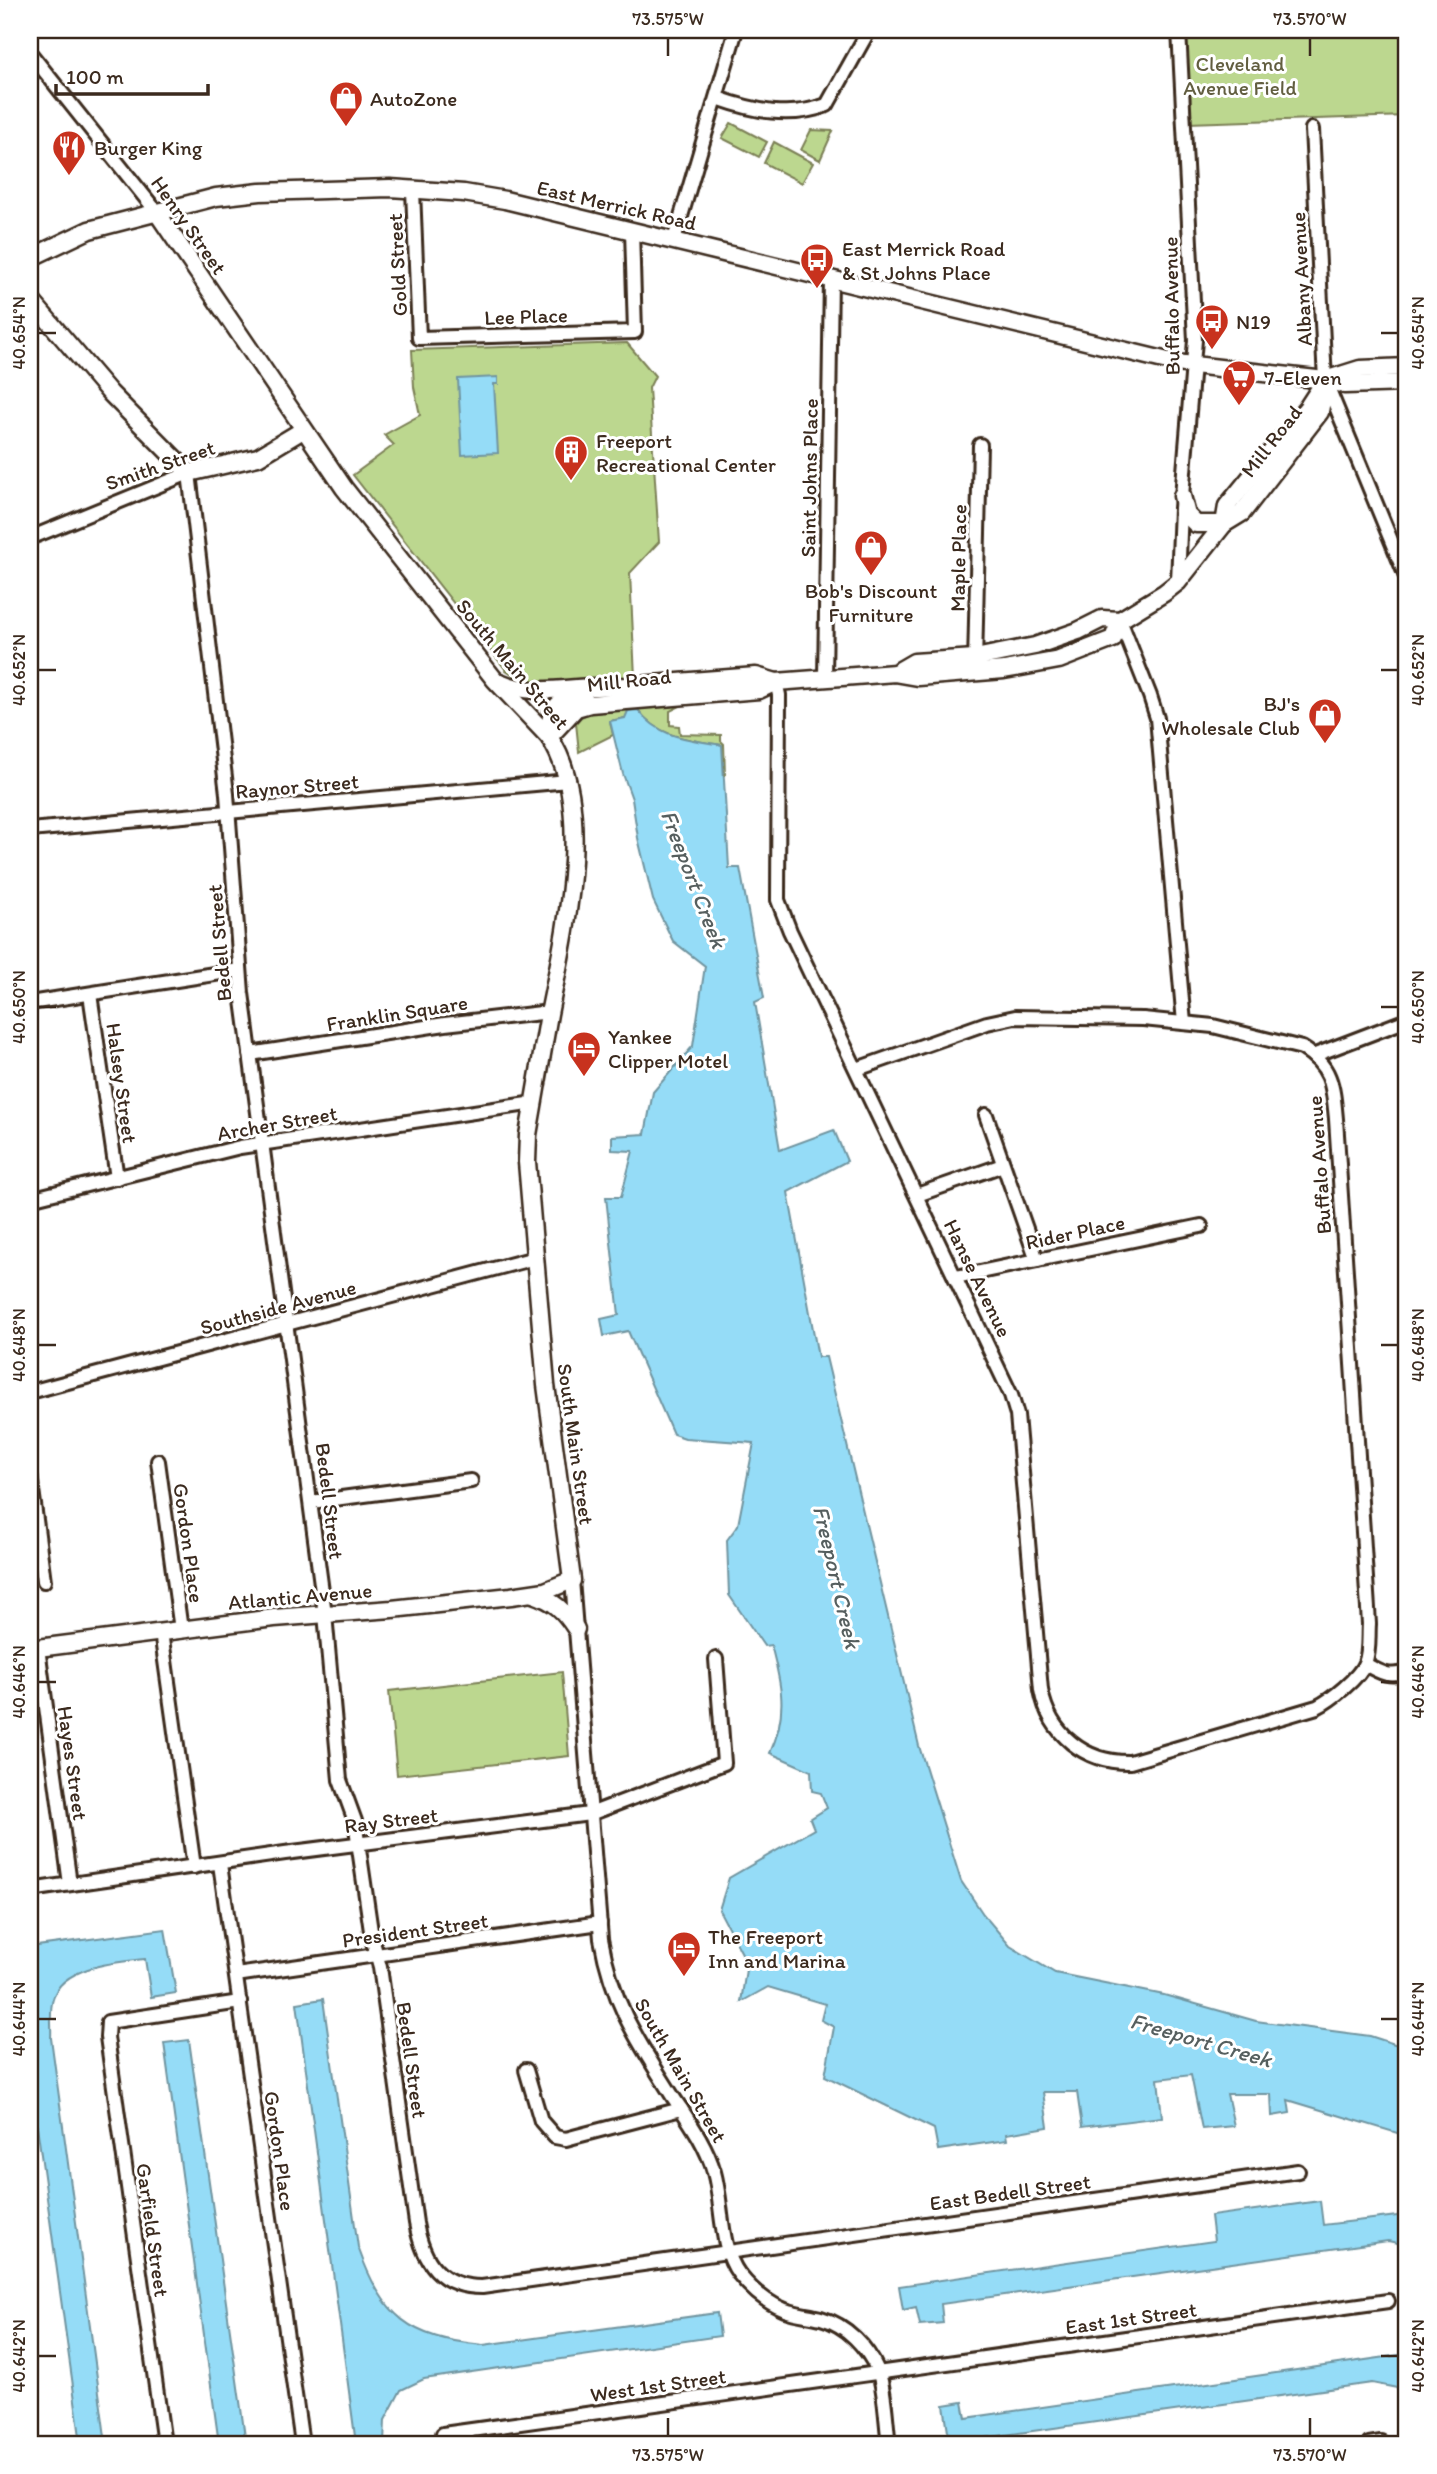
<svg xmlns="http://www.w3.org/2000/svg" width="1437" height="2474" viewBox="0 0 1437 2474" font-family="Itim,sans-serif">
	<rect width="100%" height="100%" fill="#fff"/>
	<filter id="ink" filterUnits="userSpaceOnUse"><feTurbulence type="fractalNoise" baseFrequency=".0143" numOctaves="2"/><feDisplacementMap in="SourceGraphic" scale="14" xChannelSelector="R" yChannelSelector="G"/><feConvolveMatrix kernelMatrix="1 2 1 2 8 2 1 2 1" color-interpolation-filters="sRGB"/></filter>
	<g filter="url(#ink)">
		<g fill="#bcd78f" stroke="#7c8056" stroke-width="2">
			<polygon points="1183,30 1407,30 1407,116 1188,123"/>
			<polygon points="731,123 767,142 759,157 722,138"/>
			<polygon points="811,130 833,131 820,160 801,150"/>
			<polygon points="774,142 813,163 802,183 764,163"/>
			<polygon points="627,343 655,376 649,388 659,542 630,573 635,677 529,685 506,670 353,475 394,445 384,435 420,415 414,387 412,350"/>
			<path d="M682,705L670,711V725L679,726L680,734L721,735V741L724,744L725,775L723,774L721,745C688,739 661,739 638,710L625,718L610,721L613,735L579,752L576,723L581,717L590,713Z"/>
			<polygon points="562,1672 569,1756 397,1775 389,1691"/>
		</g>
		<g fill="#95dcf7" stroke="#7195a0" stroke-width="2">
			<polygon points="498,377 498,384 494,384 498,453 462,455 458,379"/>
			<path d="M638,710C661,739 688,739 722,745L729,868H740L764,998L755,1002L780,1150L834,1130L847,1161L788,1192L818,1357H826L919,1746L961,1881L983,1914L1010,1946L1055,1973L1164,1995L1256,2021L1370,2036L1407,2048V2136L1288,2100L1290,2113L1272,2116L1271,2094H1227L1234,2126L1202,2129L1191,2075L1158,2079L1162,2117L1082,2127L1077,2092H1043L1048,2127L1006,2134L1007,2140L938,2150L934,2129L825,2076L834,2027L821,2020L825,2004L768,1987L741,2002L747,1963L719,1910L729,1878L814,1829L810,1819L827,1808L821,1793L812,1791L811,1771L770,1753C788,1713 782,1686 771,1645L764,1646L729,1595L727,1540L738,1525L754,1443L685,1438L673,1434L628,1331L604,1336L601,1319L619,1315L606,1197H621L633,1151L612,1150V1136L645,1134L653,1092L693,1046L705,966L673,941L653,900L638,838L632,799L623,774L610,721L625,718L628,711Z"/>
			<path d="M165,1929L176,1993L151,1997L145,1959C118,1962 61,1966 53,1999C49,2010 52,2026 51,2038L106,2444H81L30,2075V1947Z"/>
			<path d="M323,1999L358,2247C383,2317 409,2338 483,2345L717,2313L720,2336L424,2379L401,2390L385,2420L384,2444H356L297,2003Z"/>
			<polygon points="189,2040 246,2444 219,2444 164,2043"/>
			<polygon points="1320,2201 1323,2225 1397,2216 1407,2209 1407,2245 1388,2241 941,2304 943,2323 920,2325 916,2307 903,2310 899,2286 1214,2241 1211,2216"/>
			<polygon points="1407,2354 1407,2390 1372,2383 969,2440 969,2444 950,2444 944,2405 963,2402 966,2418"/>
		</g>
		<g fill="none" stroke-linecap="round" stroke-linejoin="round">
			<g stroke="#3b2a1e" stroke-width="18">
				<g id="minor">
					<polyline points="30,53 156,211"/>
					<path d="M717,98C754,111 789,119 827,105L869,30"/>
					<polyline points="1312,129 1325,380 1407,579"/>
					<polyline points="413,190 419,338 635,332 632,230"/>
					<polyline points="674,240 736,30"/>
					<path d="M30,538L189,473L227,794L242,993L325,1614L340,1780L355,1821L372,1938L380,1967L416,2223C423,2262 440,2287 482,2287L1298,2171"/>
					<polyline points="1178,582 1181,508 1195,340 1179,30"/>
					<polyline points="1120,620 1150,696 1157,718 1184,1023"/>
					<polyline points="975,665 980,445"/>
					<polyline points="825,678 831,278"/>
					<path d="M776,682L779,695L778,900L790,931L1011,1395L1017,1415L1041,1690C1049,1734 1085,1763 1130,1762L1317,1707C1331,1700 1359,1678 1365,1663C1370,1652 1368,1636 1369,1624L1336,1119C1333,1086 1332,1066 1302,1048L1213,1026L1143,1019L1015,1017L987,1023L857,1069"/>
					<polyline points="30,830 568,781"/>
					<polyline points="90,994 117,1178"/>
					<polyline points="36,1002 240,970"/>
					<polyline points="250,1054 445,1024 550,1012"/>
					<polyline points="1315,1055 1407,1020"/>
					<polyline points="986,1115 1037,1260"/>
					<polyline points="917,1195 1003,1165"/>
					<polyline points="30,1199 240,1147 534,1103"/>
					<polyline points="956,1277 1201,1226"/>
					<polyline points="30,1392 535,1258"/>
					<polyline points="158,1461 181,1630"/>
					<polyline points="30,1474 44,1581"/>
					<polyline points="311,1502 471,1481"/>
					<path d="M572,1580L601,1939C613,2006 638,2041 673,2097C689,2121 706,2144 714,2172C723,2204 719,2247 739,2274C751,2289 767,2303 785,2310C796,2314 809,2315 821,2318C847,2325 867,2347 878,2371C885,2387 886,2425 889,2444"/>
					<polyline points="161,1632 194,1867"/>
					<polyline points="38,1648 70,1884"/>
					<path d="M1365,1664C1381,1673 1389,1678 1407,1672"/>
					<polyline points="220,1864 302,2444"/>
					<polyline points="30,1890 285,1853 590,1814 724,1763 716,1659"/>
					<polyline points="236,1975 600,1923"/>
					<polyline points="526,2070 541,2121 555,2137 566,2139 577,2136 681,2109"/>
					<polyline points="443,2434 1388,2301"/>
					<polyline points="164,2444 107,2037 108,2022 240,2002"/>
					<polyline points="1369,2444 1381,2442"/>
				</g>
			</g>
			<g stroke="#3b2a1e" stroke-width="21">
				<g id="major">
					<polyline points="30,258 89,230 216,197 260,192 390,188 464,193 505,200 1176,363 1325,380 1345,385 1407,383"/>
					<polyline points="30,299 110,393 189,473 258,457 303,430"/>
					<polyline points="1325,380 1360,369 1407,367"/>
					<polyline points="1182,496 1187,515 1196,524 1224,524"/>
					<polyline points="1224,524 1227,506 1307,408 1322,385"/>
					<polyline points="895,673 914,662 975,658 1035,646 1078,631 1102,619 1120,620 1164,593 1178,582 1224,524 1242,513 1320,412 1325,380"/>
					<path d="M500,682C538,699 573,684 613,687L756,676L776,682"/>
					<polyline points="549,737 576,708 590,704 759,690 776,682 895,673 918,677 1004,670 1059,660 1113,639 1120,620"/>
					<path d="M549,737C549,707 556,701 584,694"/>
					<path d="M533,1594C554,1601 564,1610 576,1629"/>
					<path d="M30,1649L274,1618L392,1609L511,1596L545,1591L572,1580L546,1385L527,1162L528,1135C535,1094 542,1054 549,1014C564,937 596,806 549,737L495,680L344,488L156,211"/>
				</g>
			</g>
			<use href="#minor" stroke="#fff" stroke-width="12"/>
			<use href="#major" stroke="#fff" stroke-width="16"/>
		</g>
	</g>
	<path fill="none" stroke="#3b2a1e" stroke-width="2.5" d="M668,38V56M1310,38V56M38,333H56M1381,333H1398M38,670H56M1381,670H1398M38,1007H56M1381,1007H1398M38,1345H56M1381,1345H1398M38,1682H56M1381,1682H1398M38,2019H56M1381,2019H1398M38,2356H56M1381,2356H1398M668,2418V2436M1310,2418V2436"/>
	<defs>
		<g id="shop-pin" transform="scale(1.75)"><path d="M0 17L-7.5 6A9.5 9.5 0 1 1 7.5 6Z" fill="#c8321e" stroke="#fff"/><path d="M-5-2.5h2.3a2.7 3.5 0 0 1 5.4 0H5L5.5 6h-11ZM-1.5-2.5h3a1.5 2.3 0 0 0-3 0Z" fill="#fff"/></g>
		<g id="restaurant-pin" transform="scale(1.75)"><path d="M0 17L-7.5 6A9.5 9.5 0 1 1 7.5 6Z" fill="#c8321e" stroke="#fff"/><path d="M-5-6h1v4h1v-4h1v4h1v-4h1v5L-1.5 .5V6h-2V.5L-5-1ZM5-6V6H3V1.5H1.5Q1.5-4 5-6Z" fill="#fff"/></g>
		<g id="bus-pin" transform="scale(1.75)"><path d="M0 17L-7.5 6A9.5 9.5 0 1 1 7.5 6Z" fill="#c8321e" stroke="#fff"/><path d="M-5-6H5V4H4V6H2V4H-2V6H-4V4H-5ZM-3.5-4V0h7V-4ZM-3.5 1.2v1.5H-2V1.2ZM2 1.2v1.5H3.5V1.2Z" fill="#fff"/></g>
		<g id="supermarket-pin" transform="scale(1.75)"><path d="M0 17L-7.5 6A9.5 9.5 0 1 1 7.5 6Z" fill="#c8321e" stroke="#fff"/><path d="M-6-5.5h2.5l.6 2H6L4.5 2H-2.5L-4.4-4H-6ZM-1.5 3.2a1.3 1.3 0 1 0 .1 0ZM3 3.2a1.3 1.3 0 1 0 .1 0Z" fill="#fff"/></g>
		<g id="building-pin" transform="scale(1.75)"><path d="M0 17L-7.5 6A9.5 9.5 0 1 1 7.5 6Z" fill="#c8321e" stroke="#fff"/><path d="M-4-6H4V6H1V3H-1V6H-4ZM-2.5-4.3h1.7v1.8h-1.7ZM.8-4.3h1.7v1.8H.8ZM-2.5-1h1.7V.8h-1.7ZM.8-1h1.7V.8H.8Z" fill="#fff"/></g>
		<g id="hotel-pin" transform="scale(1.75)"><path d="M0 17L-7.5 6A9.5 9.5 0 1 1 7.5 6Z" fill="#c8321e" stroke="#fff"/><path d="M-6-4.5h1.5V1H6V5H4.5V3h-9V5H-6ZM-4 0a1.8 1.8 0 1 1 3.6 0ZM.5 0V-2.5h3Q6-2.5 6 0Z" fill="#fff"/></g>
	</defs>
	<g fill-rule="evenodd">
		<use href="#shop-pin" x="346" y="98"/>
		<use href="#restaurant-pin" x="69" y="147"/>
		<use href="#bus-pin" x="817" y="260"/>
		<use href="#bus-pin" x="1212" y="321"/>
		<use href="#supermarket-pin" x="1239" y="377"/>
		<use href="#building-pin" x="571" y="452"/>
		<use href="#shop-pin" x="871" y="547"/>
		<use href="#shop-pin" x="1325" y="715"/>
		<use href="#hotel-pin" x="584" y="1048"/>
		<use href="#hotel-pin" x="684" y="1948"/>
	</g>
	<g text-anchor="middle" dominant-baseline="central" stroke-width="6" stroke-linejoin="round" paint-order="stroke">
		<g font-size="21" fill="#625e40" stroke="#fff">
			<text x="1240" y="63">Cleveland<tspan x="1240" dy="24">Avenue Field</tspan></text>
		</g>
		<g font-size="21" fill="#3b2a1e" stroke="#fff" text-anchor="start">
			<text x="370" y="98">AutoZone</text>
			<text x="94" y="147">Burger King</text>
			<text x="842" y="248">East Merrick Road<tspan x="842" dy="24">&amp; St Johns Place</tspan></text>
			<text x="1236" y="321">N19</text>
			<text x="1264" y="377">7-Eleven</text>
			<text x="596" y="440">Freeport<tspan x="596" dy="24">Recreational Center</tspan></text>
			<text x="871" y="590" text-anchor="middle">Bob's Discount<tspan x="871" dy="24">Furniture</tspan></text>
			<text x="1300" y="703" text-anchor="end">BJ's<tspan x="1300" dy="24">Wholesale Club</tspan></text>
			<text x="608" y="1036">Yankee<tspan x="608" dy="24">Clipper Motel</tspan></text>
			<text x="708" y="1936">The Freeport<tspan x="708" dy="24">Inn and Marina</tspan></text>
		</g>
		<g font-size="21" fill="#3b2a1e" stroke="#fff">
			<text transform="translate(617 205) rotate(13)">East Merrick Road</text>
			<text transform="translate(189 225) rotate(55)">Henry Street</text>
			<text transform="translate(397 265) rotate(-93)">Gold Street</text>
			<text transform="translate(1301 279) rotate(-93)">Albany Avenue</text>
			<text transform="translate(1171 306) rotate(-91)">Buffalo Avenue</text>
			<text transform="translate(526 316) rotate(-2)">Lee Place</text>
			<text transform="translate(1271 441) rotate(-52)">Mill Road</text>
			<text transform="translate(160 465) rotate(-19)">Smith Street</text>
			<text transform="translate(809 478) rotate(-89)">Saint Johns Place</text>
			<text transform="translate(958 558) rotate(-89)">Maple Place</text>
			<text transform="translate(513 664) rotate(50)">South Main Street</text>
			<text transform="translate(629 680) rotate(-6)">Mill Road</text>
			<text transform="translate(297 786) rotate(-5)">Raynor Street</text>
			<text transform="translate(219 943) rotate(-95)">Bedell Street</text>
			<text transform="translate(397 1013) rotate(-9)">Franklin Square</text>
			<text transform="translate(122 1083) rotate(82)">Halsey Street</text>
			<text transform="translate(277 1123) rotate(-10)">Archer Street</text>
			<text transform="translate(1319 1165) rotate(-94)">Buffalo Avenue</text>
			<text transform="translate(1075 1232) rotate(-12)">Rider Place</text>
			<text transform="translate(978 1278) rotate(64)">Hanse Avenue</text>
			<text transform="translate(278 1307) rotate(-15)">Southside Avenue</text>
			<text transform="translate(576 1444) rotate(82)">South Main Street</text>
			<text transform="translate(330 1501) rotate(83)">Bedell Street</text>
			<text transform="translate(189 1543) rotate(82)">Gordon Place</text>
			<text transform="translate(300 1596) rotate(-5)">Atlantic Avenue</text>
			<text transform="translate(73 1763) rotate(82)">Hayes Street</text>
			<text transform="translate(391 1820) rotate(-7)">Ray Street</text>
			<text transform="translate(415 1930) rotate(-8)">President Street</text>
			<text transform="translate(412 2060) rotate(82)">Bedell Street</text>
			<text transform="translate(681 2070) rotate(60)">South Main Street</text>
			<text transform="translate(280 2151) rotate(82)">Gordon Place</text>
			<text transform="translate(1010 2192) rotate(-8)">East Bedell Street</text>
			<text transform="translate(153 2230) rotate(82)">Garfield Street</text>
			<text transform="translate(1131 2318) rotate(-8)">East 1st Street</text>
			<text transform="translate(658 2385) rotate(-8)">West 1st Street</text>
		</g>
		<g font-size="23" font-style="italic" fill="#565f5f" stroke="#fff">
			<text transform="translate(694 879) rotate(69)">Freeport Creek</text>
			<text transform="translate(837 1577) rotate(77)">Freeport Creek</text>
			<text transform="translate(1201 2040) rotate(16)">Freeport Creek</text>
		</g>
	</g>
	<rect width="1437" height="2474" fill="none" stroke="#fff" stroke-width="77"/>
	<path d="M56 84v10h152v-10" fill="none" stroke="#3b2a1e" stroke-width="3.5"/>
	<text x="66" y="84" font-size="21" fill="#3b2a1e" stroke="#ffffff" stroke-width="5" paint-order="stroke">100 m</text>
	<rect x="38" y="38" width="1360" height="2398" fill="none" stroke="#3b2a1e" stroke-width="2.5"/>
	<g font-size="18" text-anchor="middle" fill="#3b2a1e">
		<text x="668" y="25">73.575°W</text>
		<text x="1310" y="25">73.570°W</text>
		<text transform="translate(19 333) rotate(-90)" y="6">40.654°N</text>
		<text transform="translate(1418 333) rotate(-90)" y="6">40.654°N</text>
		<text transform="translate(19 670) rotate(-90)" y="6">40.652°N</text>
		<text transform="translate(1418 670) rotate(-90)" y="6">40.652°N</text>
		<text transform="translate(19 1007) rotate(-90)" y="6">40.650°N</text>
		<text transform="translate(1418 1007) rotate(-90)" y="6">40.650°N</text>
		<text transform="translate(19 1345) rotate(-90)" y="6">40.648°N</text>
		<text transform="translate(1418 1345) rotate(-90)" y="6">40.648°N</text>
		<text transform="translate(19 1682) rotate(-90)" y="6">40.646°N</text>
		<text transform="translate(1418 1682) rotate(-90)" y="6">40.646°N</text>
		<text transform="translate(19 2019) rotate(-90)" y="6">40.644°N</text>
		<text transform="translate(1418 2019) rotate(-90)" y="6">40.644°N</text>
		<text transform="translate(19 2356) rotate(-90)" y="6">40.642°N</text>
		<text transform="translate(1418 2356) rotate(-90)" y="6">40.642°N</text>
		<text x="668" y="2461">73.575°W</text>
		<text x="1310" y="2461">73.570°W</text>
	</g>
</svg>
